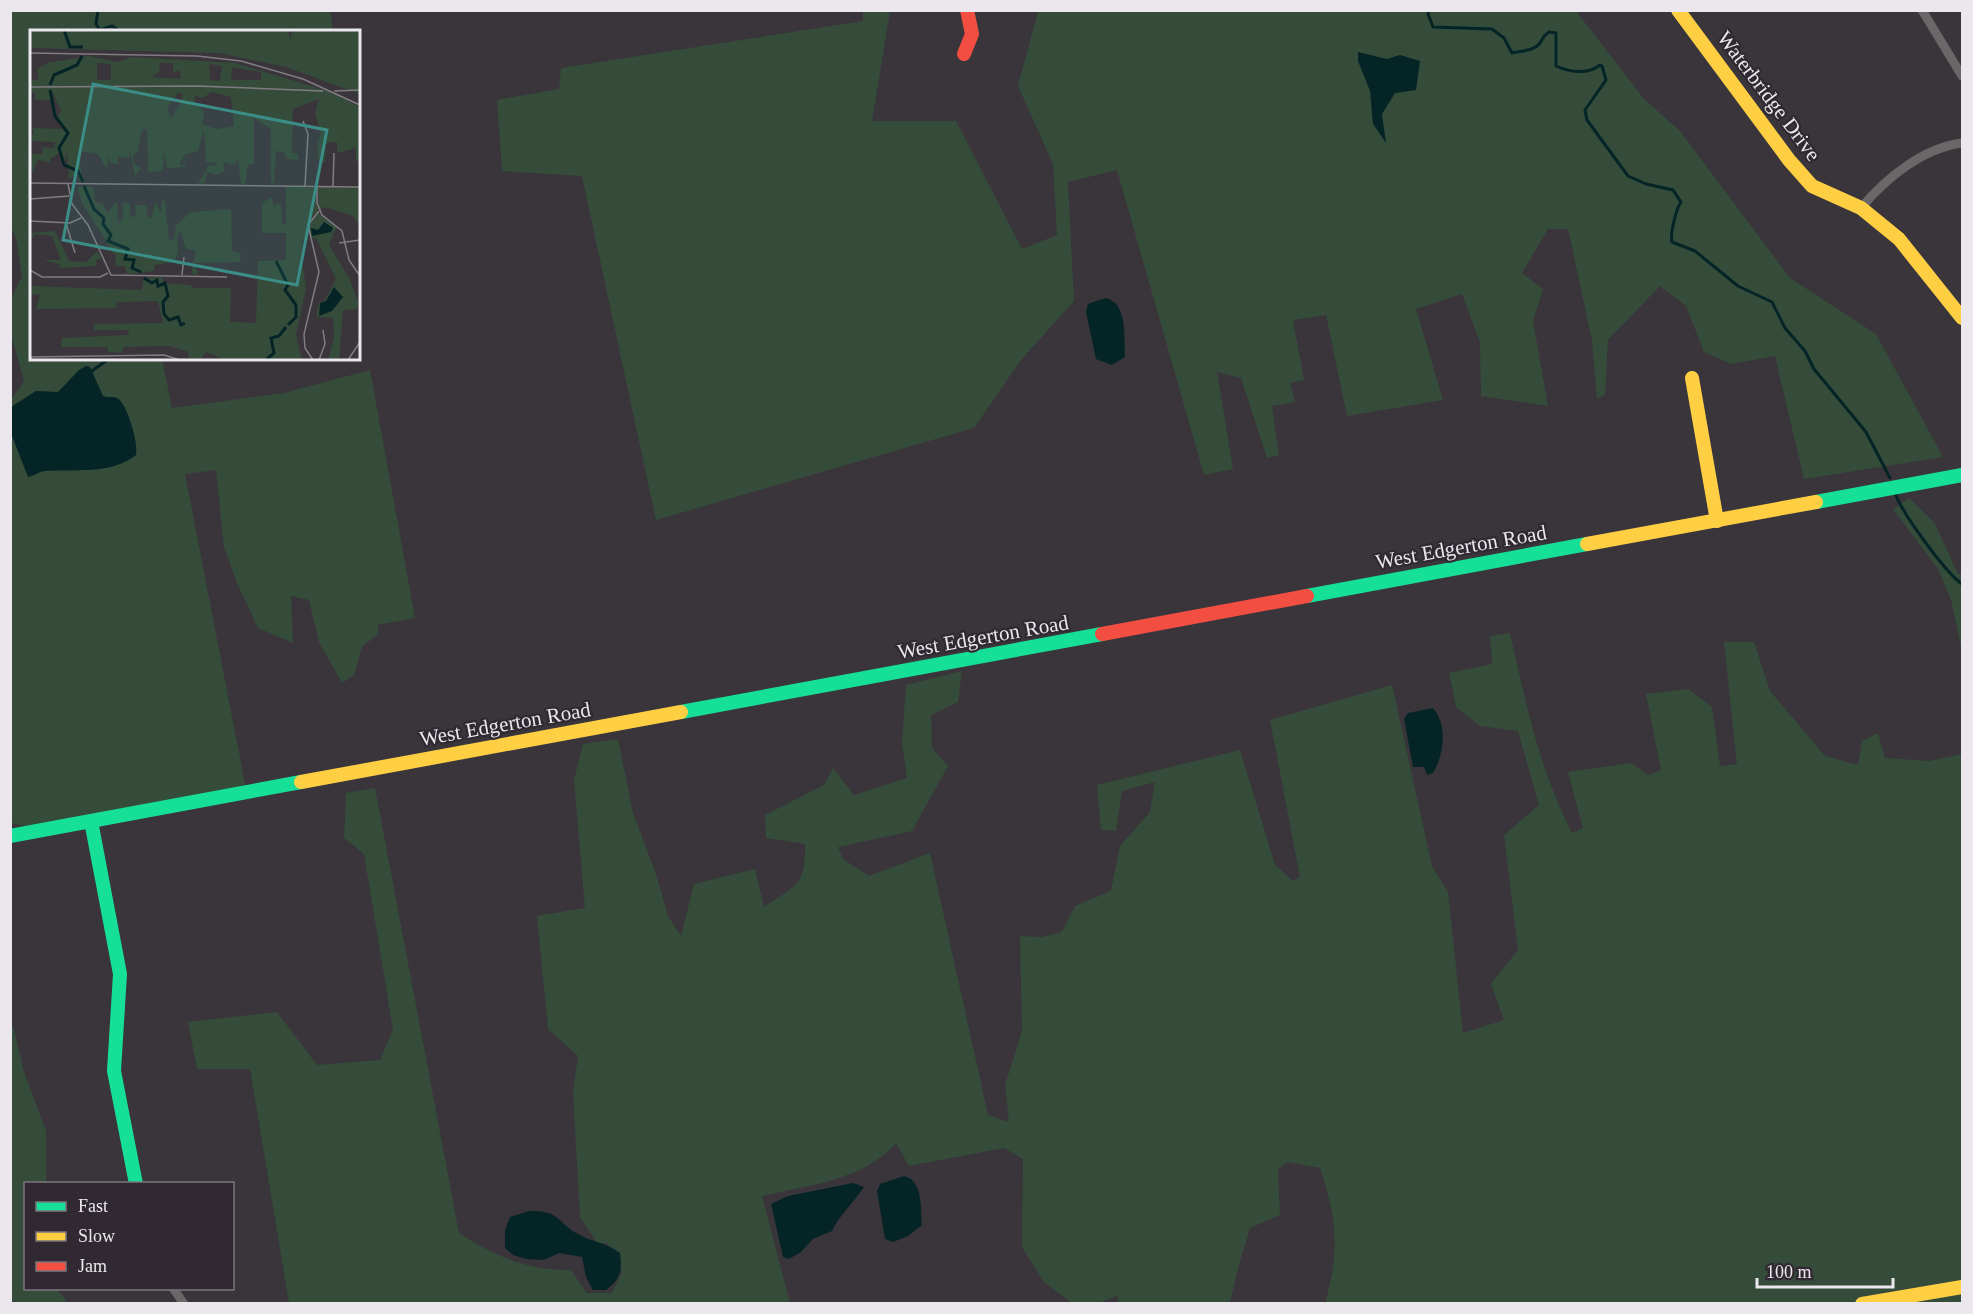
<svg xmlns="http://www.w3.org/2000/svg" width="1973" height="1314" viewBox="0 0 1973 1314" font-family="'Times New Roman',serif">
	<rect width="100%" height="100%" fill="#39353b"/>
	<g fill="#354c3b">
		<polygon points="10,11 330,11 333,31 32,32 32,358 162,359 172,408 284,393 370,370 415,618 378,625 378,634 362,647 354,675 342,683 319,642 309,600 291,596 293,643 258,628 237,583 224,547 216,470 185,474 246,789 25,826 10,823 10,401 24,381 10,331 11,299 22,276 16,238 10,226"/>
		<polygon points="863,11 890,11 872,121 956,121 1022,249 1057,235 1053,164 1018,86 1038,11 1576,11 1644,99 1680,131 1790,278 1876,334 1943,457 1804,479 1775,356 1731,364 1704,352 1686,306 1660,286 1608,340 1605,395 1597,399 1592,340 1568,229 1548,229 1522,273 1543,289 1533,321 1548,406 1481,396 1480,342 1462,294 1416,309 1443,400 1347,416 1326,315 1293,320 1304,380 1290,383 1295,402 1272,406 1279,455 1267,458 1241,378 1217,372 1233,469 1204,475 1117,170 1068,182 1074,301 1021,360 974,428 656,520 582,176 502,171 497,100 559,89 561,68 863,21"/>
		<polygon points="1909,498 1934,522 1958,574 1962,574 1962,652 1951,600 1938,569 1893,509"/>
		<path d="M1510,633C1525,701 1540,771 1572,833L1583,828L1568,772L1631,763L1648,775L1661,770L1646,694L1688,689L1712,707L1720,766L1737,764L1724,642H1754L1770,691L1825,756L1858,765L1862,741L1878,733L1885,758L1929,761L1962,754V1303H1325C1340,1252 1337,1218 1320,1168L1288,1162L1278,1169L1280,1215L1250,1228L1238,1268L1230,1303H1119L1117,1296L1098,1303H1072L1044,1282L1022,1247L1023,1159L1004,1148L909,1166L896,1143C863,1181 808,1185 762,1196L790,1303H289L250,1069H197L188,1022L277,1012L317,1065L380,1060L393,1030L364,854L344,838L346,793L375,788L459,1233C497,1257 525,1270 571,1270L587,1293H612L622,1272L607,1243H597L580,1217L573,1093L578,1056L548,1029L537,916L585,908L574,780L583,744L618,739L633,813L656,874L668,916L681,936L694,884L755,869L764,907C796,885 806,886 805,844L766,838L765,815L824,785L833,768L854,795L907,778L902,744L906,685L962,671L958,702L931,715L932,748L948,766L912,831L838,847L843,859L869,876L930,853L988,1115L1009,1122L1005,1085L1022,1031L1020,936L1042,937L1062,932L1075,906L1111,891L1120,846L1150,812L1155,782L1122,791L1116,831L1101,830L1097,785L1240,750L1275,865L1293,881L1300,877L1270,720L1392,685L1432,866L1448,892L1463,1033L1504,1020L1491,984L1518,950L1504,835L1539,805L1518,731L1480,726L1456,707L1449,673L1492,664L1490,636Z"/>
		<polygon points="13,1026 24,1072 46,1131 46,1182 55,1183 26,1184 26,1288 57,1289 68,1303 11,1303 10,1027"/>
	</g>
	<g fill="#052426">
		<polygon points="1358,52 1387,59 1400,55 1420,61 1416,90 1395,93 1382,114 1386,143 1373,124 1370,91 1358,61"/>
		<path d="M1105,298C1128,302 1124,338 1125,357L1112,365L1096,359L1086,312L1088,304Z"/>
		<path d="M86,366L90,367L103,396C108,398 113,396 117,398C127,402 139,445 136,455C111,475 74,469 45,471C38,472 34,476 28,477L12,436L11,407L36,391L58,392L79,370Z"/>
		<path d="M1433,708C1448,725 1444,755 1433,773L1427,775L1424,767H1413L1404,719L1408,713Z"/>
		<path d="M904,1176C924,1181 920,1208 922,1225L908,1236L893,1242L885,1239L877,1191L880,1184Z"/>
		<path d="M853,1183L864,1187C854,1202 838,1217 832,1231L813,1239L801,1252L789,1259L783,1257L771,1204L788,1196Z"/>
		<path d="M529,1211C535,1211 542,1211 548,1213C558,1216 563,1224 570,1229C587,1242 605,1241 620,1253C622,1271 621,1279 606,1290H593L586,1277L582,1257L559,1253L544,1260L526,1259L513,1255L505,1248V1230L510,1217Z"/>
	</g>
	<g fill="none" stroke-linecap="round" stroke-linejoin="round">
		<g stroke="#052426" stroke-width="3">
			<polyline points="98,10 96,24 100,30 112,26 121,32"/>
			<path d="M1429,10L1428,14L1433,27L1492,29L1504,38L1512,53C1521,51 1534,51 1540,43C1543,38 1543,36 1549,32L1556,33V66C1569,72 1588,75 1600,65L1602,66L1606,80L1585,110L1587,120L1628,176L1646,184L1673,190L1681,202C1676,209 1670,234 1672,242L1695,251L1738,286L1772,302L1785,328L1805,351L1814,369L1866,432L1890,478"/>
			<polyline points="92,371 110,358"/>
			<path d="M1895,493C1902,513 1945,572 1962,584"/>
		</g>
		<g stroke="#696767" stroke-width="9">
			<polyline points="1922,10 1962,76"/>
			<path d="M1861,208C1886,178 1923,148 1962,143"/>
			<polyline points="173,1288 184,1304"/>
		</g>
		<g stroke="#16e098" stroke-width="14">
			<polyline points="1816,502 1962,475"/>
			<polyline points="1307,596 1587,544"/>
			<polyline points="681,712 1102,634"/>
			<polyline points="91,821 120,974 114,1071 136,1184"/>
			<polyline points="10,836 301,782"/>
		</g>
		<g stroke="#ffcf43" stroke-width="14">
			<polyline points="1678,10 1789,160 1812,186 1861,208 1899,239 1962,318"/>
			<polyline points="1692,378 1717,521"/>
			<polyline points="1587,544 1816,502"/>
			<polyline points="301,782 681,712"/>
			<polyline points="1862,1304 1962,1287"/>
		</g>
		<g stroke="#f24e42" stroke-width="14">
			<polyline points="964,54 972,34 967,10"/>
			<polyline points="1102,634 1307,596"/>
		</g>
	</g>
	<g text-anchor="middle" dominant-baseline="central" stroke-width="4.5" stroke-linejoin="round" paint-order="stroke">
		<g font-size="21" fill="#ece7ed" stroke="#302932">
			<text transform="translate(1769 96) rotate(53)">Waterbridge Drive</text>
			<text transform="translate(1461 547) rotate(-10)">West Edgerton Road</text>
			<text transform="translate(983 637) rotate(-10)">West Edgerton Road</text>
			<text transform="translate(505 724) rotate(-10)">West Edgerton Road</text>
		</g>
	</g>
	<g transform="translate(30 30)">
		<rect width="330" height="330" fill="#39353b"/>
		<path d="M0,0H258L260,10L263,0H330V64L256,37L189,23L0,18ZM59,26L88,32L101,27L205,33L301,62L330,77V132L326,131V118L307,123V112H302L296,114L295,132L289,133L287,114L291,103L285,84L289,69L263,79L262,123L268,124V130L257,129L254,122L246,121L244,153H241V99L224,88V134L218,135L215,154H211L208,129L205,135L193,132L195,141L186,145L177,142L175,153L168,154L178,136L187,135L184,132L176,133L174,99L168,121L156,124L149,133L152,136L156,132L155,137L137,138L134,121L133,141L118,142L117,99L112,100L108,122L103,125L104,134L111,138L105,146L100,121L99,128L88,126V135L80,132L79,125L77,140L68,124L49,121L52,152L48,142L39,150L37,120L35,131L29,123L20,129L21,133L8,130L2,143L0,124H12L13,117L24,118L25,112L0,111L4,101L0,98L33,99L28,86L31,81L22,61L21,70H5V63H0V51L9,49L7,39L17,33ZM67,33L81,34V50H67ZM130,33H143V43L150,40L151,49L122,47L129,42ZM179,34L192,36L190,51L180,50ZM202,37L231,42V50H201ZM182,62L201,67L204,96L187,99L172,94L174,84L169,75L164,76L165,66L172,68ZM148,63H152V71L141,88L137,78ZM256,156L285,158L288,180L279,191L278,207L273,210L271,222L276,258L266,305L272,330H195L176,322L171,329H158L159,322L140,316L93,317L92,323L78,322L77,317H31L32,308L99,305L98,300H64V294L133,293L128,271L87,272L86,278L6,279L10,265L0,264V256L112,260L114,248L132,247L134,253L161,255L162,258H201L200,292L226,293L228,231L256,230V203H232V173L242,167L244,177L247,172L251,175L252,194L256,195ZM47,157H64L65,172L73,174L77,183L87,171L88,193L93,188V172L100,174V187L106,186L105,175H117V187L121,188L126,172L131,183L132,171H135L139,210L144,209L146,195L161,182L201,179L202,221L211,224L210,232L165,233L168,245L161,244L166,221L156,219L151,202L147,204L148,222L144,232L125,235L124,241L97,244L95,236H86L85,225L52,173ZM330,157V196L323,186L295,177L289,180L288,158ZM288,183L307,196L299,215L320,250L328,272L327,279L313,280L309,330H298L304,307L303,288L287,287V283L289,273L295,270L306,249L286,208L280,209L279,197ZM25,201L39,231L56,232L67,221L72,228L66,230L67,236L30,238L29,234L13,230H31L22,206L5,204L1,209L0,203Z" fill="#354c3b" fill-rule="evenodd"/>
		<path d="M294,192L303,198L301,202L282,206L281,198L288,200ZM304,257L313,267L302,281L289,286L290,273L296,271Z" fill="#052426"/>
		<path fill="none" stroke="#052426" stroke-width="3" d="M34,0L40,17H53M20,55L24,45L47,35L52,26M20,60L25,86L38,103L29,118L34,135L48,141L53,152M54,156L64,179L74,188L73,194L81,205L78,211L98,219L95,229L104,230L102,238L111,242M246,231L258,255L255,260L266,275V287L258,295M114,248L122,253L127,250L128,256L135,253L138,266L133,272L134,284L139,290L148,287L151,295L155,293M236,330L244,323L241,308L249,306L256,297"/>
		<path fill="none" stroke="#817c82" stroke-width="1.5" d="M0,23L167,26L211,31L273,49L330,75M0,57L167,56L293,61M304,61L330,60M273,91L278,104L275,156M0,153L330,157M38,154L42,174L58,195L81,245L197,247M303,156L304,123M287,157V173V157M0,169L39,166M287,173L292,185L312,201L319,230L330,246M0,191L40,193L51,188M36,193L45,223M309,213L330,210M0,240L12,247H70L78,243M152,245L154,227M0,327L134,325L150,330M283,330L275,318L274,304L289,242L278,195L289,181M289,330L295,314L293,300M318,330L330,312"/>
		<path fill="#3b8d87" fill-opacity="0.15" stroke="#3b8d87" stroke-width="3" d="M63,54L297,100L267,255L33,210Z"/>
		<rect width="330" height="330" fill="none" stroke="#ece7ed" stroke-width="3"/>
	</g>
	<rect width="1973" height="1314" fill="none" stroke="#ece7ed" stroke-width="24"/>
	<rect x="24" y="1182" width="210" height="108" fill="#302932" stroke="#7b757d" stroke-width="1.5"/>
	<rect x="36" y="1202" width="30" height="9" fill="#16e098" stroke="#7b757d" stroke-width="1.5"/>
	<text x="78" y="1212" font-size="18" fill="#ece7ed">Fast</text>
	<rect x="36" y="1232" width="30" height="9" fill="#ffcf43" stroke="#7b757d" stroke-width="1.5"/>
	<text x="78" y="1242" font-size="18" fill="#ece7ed">Slow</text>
	<rect x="36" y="1262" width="30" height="9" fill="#f24e42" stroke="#7b757d" stroke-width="1.5"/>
	<text x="78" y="1272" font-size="18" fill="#ece7ed">Jam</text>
	<path d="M1757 1278v9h136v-9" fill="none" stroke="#ece7ed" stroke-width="3"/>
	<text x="1766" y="1278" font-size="18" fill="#ece7ed" stroke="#302932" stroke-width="4.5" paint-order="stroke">100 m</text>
</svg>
